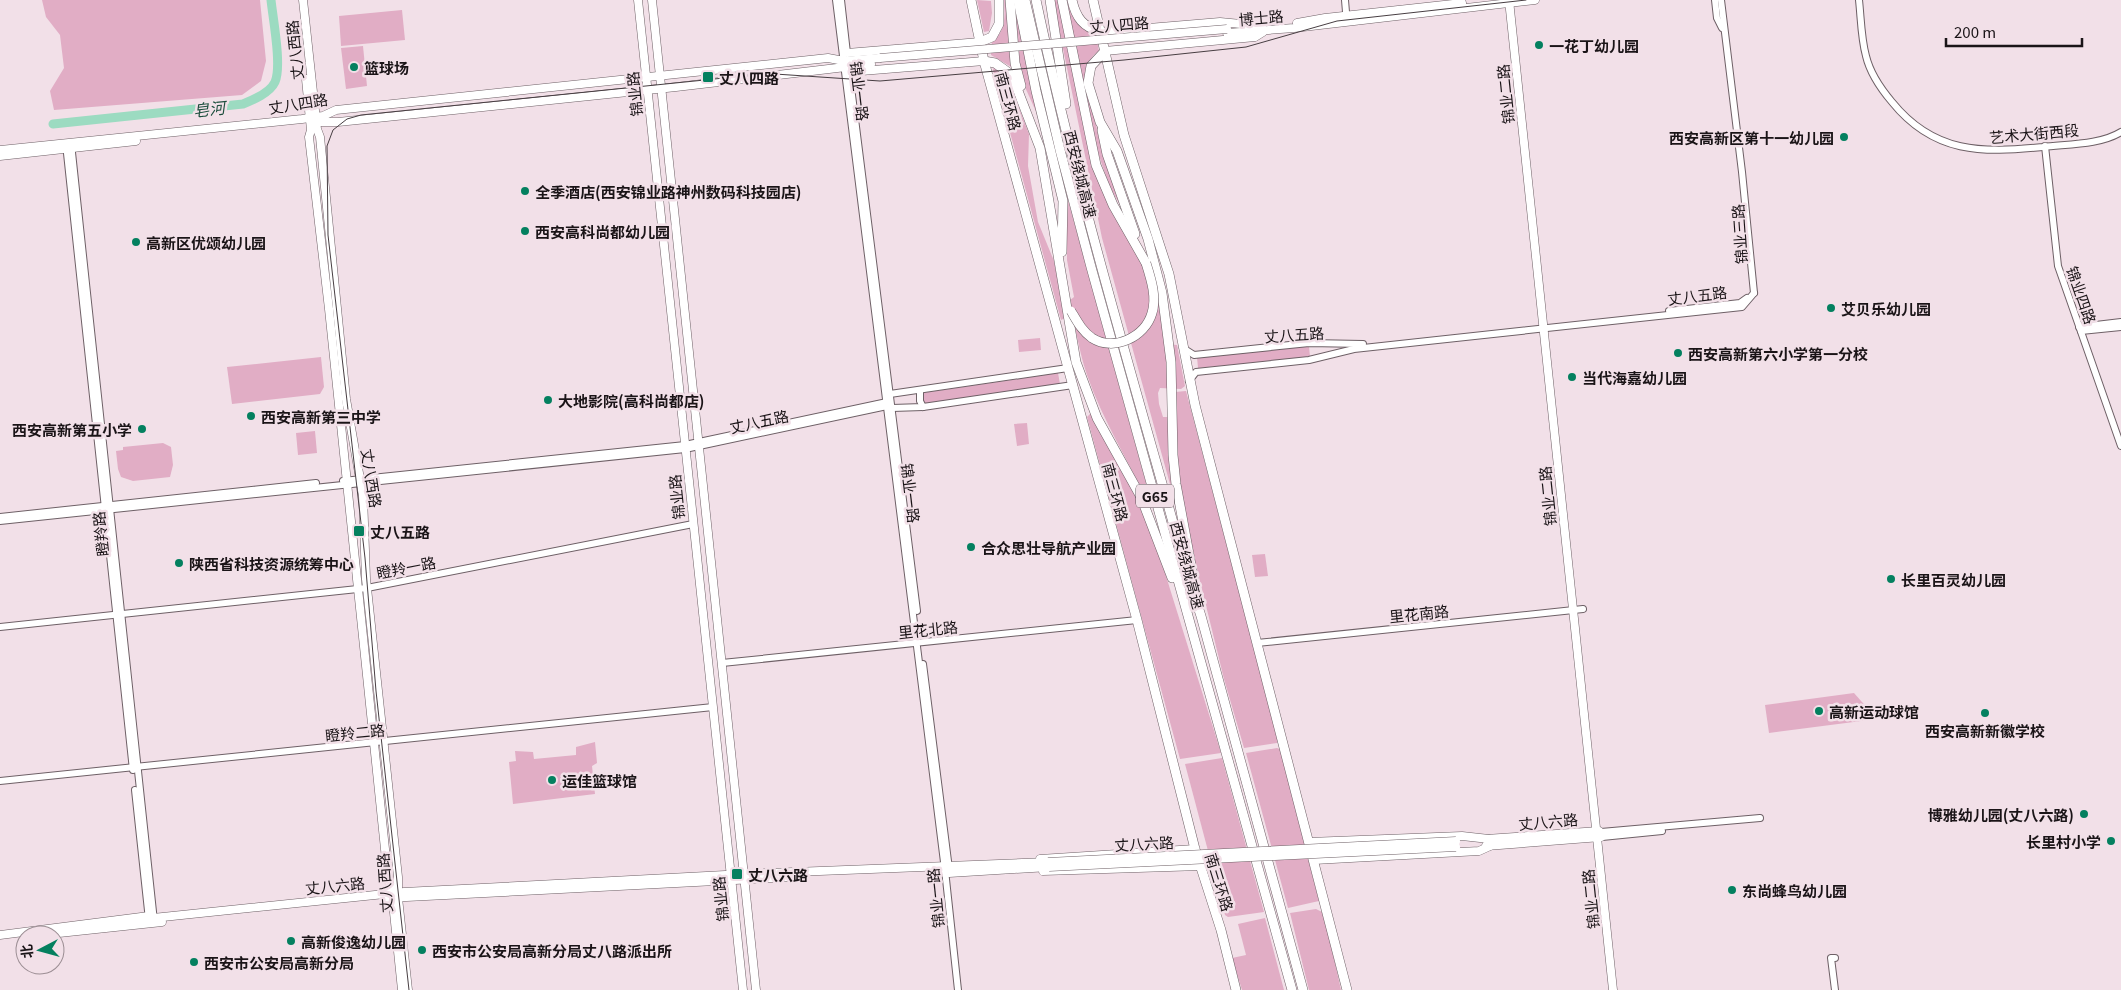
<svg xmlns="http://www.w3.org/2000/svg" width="2121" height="990" viewBox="0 0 2121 990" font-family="Georgia,'Noto Sans SC',serif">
	<rect width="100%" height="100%" fill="#f2e0e8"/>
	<g fill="#e1adc5">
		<polygon points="42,0 260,0 266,61 261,81 242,95 54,110 50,91 64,68 60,35 46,17"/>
		<polygon points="977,0 991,1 992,13 989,31 984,32"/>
		<path d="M1004,0H1007L1013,68L991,55L992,42C1006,31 1005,17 1004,0Z"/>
		<polygon points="1053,0 1058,0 1095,166 1154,270 1167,344 1177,345 1185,386 1181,389 1160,388 1158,393 1159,404 1163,417 1170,417 1174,492 1173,495 1102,238"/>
		<path d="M1066,0H1068C1071,18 1080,28 1096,35L1099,51C1091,56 1085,66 1085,76C1085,88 1091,99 1093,110C1099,144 1110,176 1122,209L1109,185L1098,153Z"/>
		<polygon points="1014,5 1038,116 1024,85 1018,64"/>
		<polygon points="402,10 405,40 341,46 339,16"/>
		<polygon points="363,46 367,86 346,89 341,48"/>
		<polygon points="994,67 1006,76 1009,82 1029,134 1028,166 1038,222 1054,261 1065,318 1061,320 993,70"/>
		<path d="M1063,182L1152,505V508L1150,506C1129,462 1103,421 1087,375C1079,351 1075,325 1069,301L1074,297L1067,260V208Z"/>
		<polygon points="1040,338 1041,350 1019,352 1018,340"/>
		<polygon points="1309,346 1310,357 1198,368 1197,357"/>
		<polygon points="321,357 324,387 320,394 232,404 227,367"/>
		<polygon points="1058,373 1060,384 924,404 922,393"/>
		<polygon points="1186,391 1278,740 1277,743 1244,748 1224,679 1184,516 1178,474 1175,392"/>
		<polygon points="1091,413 1123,468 1152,531 1221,753 1180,759 1087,417"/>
		<polygon points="1027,423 1029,444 1017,446 1014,424"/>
		<polygon points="315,431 317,453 298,455 296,433"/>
		<polygon points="163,443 171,447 173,465 170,477 133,481 121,477 118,469 116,451 123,450 123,447"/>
		<polygon points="1265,554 1268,576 1255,577 1252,555"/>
		<polygon points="1854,693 1877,719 1769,733 1765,705"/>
		<polygon points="595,742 597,763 592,766 595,794 513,804 509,762 516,761 515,751 533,752 534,759 576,755 576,747"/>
		<polygon points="1277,748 1280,749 1319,901 1288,908 1246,753"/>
		<polygon points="1222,758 1264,912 1228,917 1225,915 1185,764"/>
		<polygon points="1316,909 1324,913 1341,990 1309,990 1290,913"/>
		<polygon points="1265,918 1284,990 1242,990 1232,958 1246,955 1238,924"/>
	</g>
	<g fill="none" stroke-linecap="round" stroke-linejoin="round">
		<path stroke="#9cdbc1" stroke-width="9" d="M53,124L243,104C253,100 270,93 275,82C282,66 273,19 271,0"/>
		<g stroke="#6e6066" stroke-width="8">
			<g id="minor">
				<polyline points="836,0 945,870 958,990"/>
				<polyline points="841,0 847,53"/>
				<polyline points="1345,0 1346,12"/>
				<polyline points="1715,0 1717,18 1722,28"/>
				<polyline points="1721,0 1742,172 1754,293"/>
				<path d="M1859,0C1861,18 1861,38 1866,56C1870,73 1881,89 1892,102C1934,154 1982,153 2043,147C2067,144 2100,145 2121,132"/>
				<polyline points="849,71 917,611"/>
				<polyline points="71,143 154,921"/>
				<polyline points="66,144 133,770"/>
				<polyline points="2045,146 2058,266 2121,446"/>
				<polyline points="1669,311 1740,303 1747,298"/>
				<polyline points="2079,327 2121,322"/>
				<polyline points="2081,331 2121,327"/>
				<polyline points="1183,348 1194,355 1309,343 1363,344"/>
				<polyline points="1189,381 1196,372 1309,360 1354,349 1742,307 1754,293"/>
				<polyline points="920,390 920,401 923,407"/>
				<polyline points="343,481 685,445 887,402 890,394 1068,368"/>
				<polyline points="0,517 316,483"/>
				<polyline points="0,521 685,449 887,406 892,408 923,407 1073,385"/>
				<polyline points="0,627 367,588 693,524"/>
				<polyline points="1257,643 1583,609"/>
				<polyline points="722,663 1137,620"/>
				<polyline points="923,664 949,869"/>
				<polyline points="0,781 713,707"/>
				<polyline points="135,790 149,920"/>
				<polyline points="1601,832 1760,818"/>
				<polyline points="1602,837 1662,831"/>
				<polyline points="1835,990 1831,958 1835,958"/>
			</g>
		</g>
		<g stroke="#6e6066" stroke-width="9">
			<g id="major">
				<polyline points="303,0 317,129 320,137 346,399 363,496 366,579 398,877 398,898 408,990"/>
				<polyline points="638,0 743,990"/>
				<polyline points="652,0 756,990"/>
				<polyline points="1509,0 1613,990"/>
				<polyline points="1297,23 1325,18 1462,3"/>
				<polyline points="1101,32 1220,22 1262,26"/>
				<polyline points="1227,33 1294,28 1535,0"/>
				<polyline points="1105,51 1255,37 1263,32"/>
				<polyline points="847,53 980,42"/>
				<polyline points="849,72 984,61"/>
				<polyline points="306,79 311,130 309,137 329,309 388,878 392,893 402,990"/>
				<polyline points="316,122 338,122 676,87 871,64"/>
				<polyline points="0,150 302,119 323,116 336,110 828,58 844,61 880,58"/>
				<polyline points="0,156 136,141"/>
				<polyline points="1486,839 1599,831"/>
				<polyline points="1309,842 1462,836 1489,839"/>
				<polyline points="1486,846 1601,837"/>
				<polyline points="1040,859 1195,849"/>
				<polyline points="1314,860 1479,851 1490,846"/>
				<polyline points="939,870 945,870 949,873 1049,867"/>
				<polyline points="1043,871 1201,866"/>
				<polyline points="387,898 793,877"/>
				<polyline points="59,933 162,922"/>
				<polyline points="0,935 149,916 153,918 404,892 744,874 1048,862"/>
			</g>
		</g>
		<g stroke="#6e6066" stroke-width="10">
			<g id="highway">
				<polyline points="971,0 984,61 1137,620 1195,849 1221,930 1236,990"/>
				<polyline points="1010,0 1015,63 1021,86"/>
				<polyline points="1018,0 1036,91 1063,201 1062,252"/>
				<polyline points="1025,0 1060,150 1091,267 1292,990"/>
				<path d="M1036,0C1077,194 1135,385 1188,576L1201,616L1303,990"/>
				<polyline points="1050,0 1066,104"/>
				<polyline points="1062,0 1096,165 1113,205 1146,263"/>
				<path d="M1072,0C1076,18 1083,27 1101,32"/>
				<polyline points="1093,0 1124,135 1169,274 1195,405 1347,990"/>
				<polyline points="980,42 992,37 999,24 999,0"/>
				<polyline points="1105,51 1091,66 1088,83 1100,122 1117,151 1148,239 1162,293 1171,362 1173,455 1176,484 1194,581"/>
				<polyline points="984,61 995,63 1009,73 1015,83 1040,148 1076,362 1097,418 1141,497 1172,578"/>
				<polyline points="1102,130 1107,154 1135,234"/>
			</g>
		</g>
		<use href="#minor" stroke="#fff" stroke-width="6"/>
		<use href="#major" stroke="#fff" stroke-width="8"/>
		<use href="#highway" stroke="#fff" stroke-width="9"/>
		<polyline stroke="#473e42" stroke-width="1" points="409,990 376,691 365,558 328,235 327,146 333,130 347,119 361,115 734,77 775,74 880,81 1124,60 1246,47 1337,21 1526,0"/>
		<g stroke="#6e6066" stroke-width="9" stroke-linecap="butt">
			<g id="major-bridge">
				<polyline points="880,58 1227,29"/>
				<polyline points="1048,862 1456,841"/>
				<polyline points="1049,867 1456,847"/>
			</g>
		</g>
		<g stroke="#6e6066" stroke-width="10" stroke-linecap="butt">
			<path id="highway-bridge" d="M1071,311C1077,321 1082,331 1092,338C1114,352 1145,337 1152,313C1157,297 1151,279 1146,263"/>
		</g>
		<use href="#major-bridge" stroke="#fff" stroke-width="8"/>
		<use href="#highway-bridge" stroke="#fff" stroke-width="9"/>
	</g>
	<g fill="#04805f" stroke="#f2e0e8" stroke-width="2">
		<circle cx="1539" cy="45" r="5"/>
		<circle cx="354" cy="67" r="5"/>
		<rect x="702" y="71" width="12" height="12" rx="2.5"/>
		<circle cx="1844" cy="137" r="5"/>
		<circle cx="525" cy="191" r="5"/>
		<circle cx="525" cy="231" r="5"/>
		<circle cx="136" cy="242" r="5"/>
		<circle cx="1831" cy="308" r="5"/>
		<circle cx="1678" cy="353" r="5"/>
		<circle cx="1572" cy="377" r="5"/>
		<circle cx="548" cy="400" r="5"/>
		<circle cx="251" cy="416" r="5"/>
		<circle cx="142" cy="429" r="5"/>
		<rect x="353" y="525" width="12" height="12" rx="2.5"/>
		<circle cx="971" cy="547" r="5"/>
		<circle cx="179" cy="563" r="5"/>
		<circle cx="1891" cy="579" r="5"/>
		<circle cx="1819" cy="711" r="5"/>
		<circle cx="1985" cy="713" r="5"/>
		<circle cx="552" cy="780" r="5"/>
		<circle cx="2084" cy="814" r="5"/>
		<circle cx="2111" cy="841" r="5"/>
		<rect x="731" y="868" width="12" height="12" rx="2.5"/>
		<circle cx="1732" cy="890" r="5"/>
		<circle cx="291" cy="941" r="5"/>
		<circle cx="422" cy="950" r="5"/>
		<circle cx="194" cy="962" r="5"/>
	</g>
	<g text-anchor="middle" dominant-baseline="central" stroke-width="5" stroke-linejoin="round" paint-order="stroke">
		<rect fill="#f2e0e8" stroke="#5b5156" stroke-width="1" x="1136" y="484.5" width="38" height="23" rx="4"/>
		<g font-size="14" font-weight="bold" fill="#1a1417">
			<text x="1155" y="496">G65</text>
		</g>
		<g font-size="15" fill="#1a1417" stroke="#f2e0e8">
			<text transform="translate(1261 17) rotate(-5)">博士路</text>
			<text transform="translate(1119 24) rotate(-5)">丈八四路</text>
			<text transform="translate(294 50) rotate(-96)">丈八西路</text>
			<text transform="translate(860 91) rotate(83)">锦业一路</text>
			<text transform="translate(634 94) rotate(-96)">锦业路</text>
			<text transform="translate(1505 94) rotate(-96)">锦业二路</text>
			<text transform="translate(1009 101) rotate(75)">南三环路</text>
			<text transform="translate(298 103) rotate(-9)">丈八四路</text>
			<text transform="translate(2034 133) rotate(-5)">艺术大街西段</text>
			<text transform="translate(1081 174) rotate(76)">西安绕城高速</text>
			<text transform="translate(1739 234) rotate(-94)">锦业三路</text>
			<text transform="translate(1697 295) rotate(-7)">丈八五路</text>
			<text transform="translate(2082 295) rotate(71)">锦业四路</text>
			<text transform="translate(1294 334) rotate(-4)">丈八五路</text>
			<text transform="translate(759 421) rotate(-12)">丈八五路</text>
			<text transform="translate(372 478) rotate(81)">丈八西路</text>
			<text transform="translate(1116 492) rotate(75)">南三环路</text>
			<text transform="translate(911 493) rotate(83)">锦业一路</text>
			<text transform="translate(1547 496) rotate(-96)">锦业二路</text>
			<text transform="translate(676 497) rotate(-96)">锦业路</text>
			<text transform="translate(100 534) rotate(-96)">瞪羚路</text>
			<text transform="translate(1188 565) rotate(75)">西安绕城高速</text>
			<text transform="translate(406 567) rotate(-11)">瞪羚一路</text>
			<text transform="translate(1419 613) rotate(-6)">里花南路</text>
			<text transform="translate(928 629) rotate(-6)">里花北路</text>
			<text transform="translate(355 732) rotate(-6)">瞪羚二路</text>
			<text transform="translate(1548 821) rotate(-5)">丈八六路</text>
			<text transform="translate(1144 843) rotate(-3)">丈八六路</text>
			<text transform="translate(1220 882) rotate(73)">南三环路</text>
			<text transform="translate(384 883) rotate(-94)">丈八西路</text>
			<text transform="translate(335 885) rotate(-6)">丈八六路</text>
			<text transform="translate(935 898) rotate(-96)">锦业一路</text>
			<text transform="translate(720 899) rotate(-96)">锦业路</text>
			<text transform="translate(1590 899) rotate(-96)">锦业二路</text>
		</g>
		<g font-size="15" font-weight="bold" fill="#1a1417" stroke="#f2e0e8" text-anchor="start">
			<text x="1549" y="45">一花丁幼儿园</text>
			<text x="364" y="67">篮球场</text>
			<text x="719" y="77">丈八四路</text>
			<text x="1834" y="137" text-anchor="end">西安高新区第十一幼儿园</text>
			<text x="535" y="191">全季酒店(西安锦业路神州数码科技园店)</text>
			<text x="535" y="231">西安高科尚都幼儿园</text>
			<text x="146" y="242">高新区优颂幼儿园</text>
			<text x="1841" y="308">艾贝乐幼儿园</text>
			<text x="1688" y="353">西安高新第六小学第一分校</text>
			<text x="1582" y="377">当代海嘉幼儿园</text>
			<text x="558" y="400">大地影院(高科尚都店)</text>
			<text x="261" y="416">西安高新第三中学</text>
			<text x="132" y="429" text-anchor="end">西安高新第五小学</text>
			<text x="370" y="531">丈八五路</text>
			<text x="981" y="547">合众思壮导航产业园</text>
			<text x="189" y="563">陕西省科技资源统筹中心</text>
			<text x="1901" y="579">长里百灵幼儿园</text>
			<text x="1829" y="711">高新运动球馆</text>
			<text x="1985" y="730" text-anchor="middle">西安高新新徽学校</text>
			<text x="562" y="780">运佳篮球馆</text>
			<text x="2074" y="814" text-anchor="end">博雅幼儿园(丈八六路)</text>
			<text x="2101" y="841" text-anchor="end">长里村小学</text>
			<text x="748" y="874">丈八六路</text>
			<text x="1742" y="890">东尚蜂鸟幼儿园</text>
			<text x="301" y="941">高新俊逸幼儿园</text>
			<text x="432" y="950">西安市公安局高新分局丈八路派出所</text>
			<text x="204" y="962">西安市公安局高新分局</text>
		</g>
		<g font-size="16" font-style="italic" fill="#1c4e3d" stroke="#f2e0e8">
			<text transform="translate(209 108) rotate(-6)">皂河</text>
		</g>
	</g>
	<g transform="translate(40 950) rotate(264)"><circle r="24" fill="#f2e0e8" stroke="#9c8e94"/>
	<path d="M0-4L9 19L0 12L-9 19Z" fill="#04805f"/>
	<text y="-8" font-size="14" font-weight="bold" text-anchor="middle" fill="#1a1417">北</text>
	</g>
	<path d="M1946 38v8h136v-8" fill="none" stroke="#1a1417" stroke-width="2.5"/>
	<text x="1954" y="38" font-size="15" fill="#1a1417" stroke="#f2e0e8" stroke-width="4" paint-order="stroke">200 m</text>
</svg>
